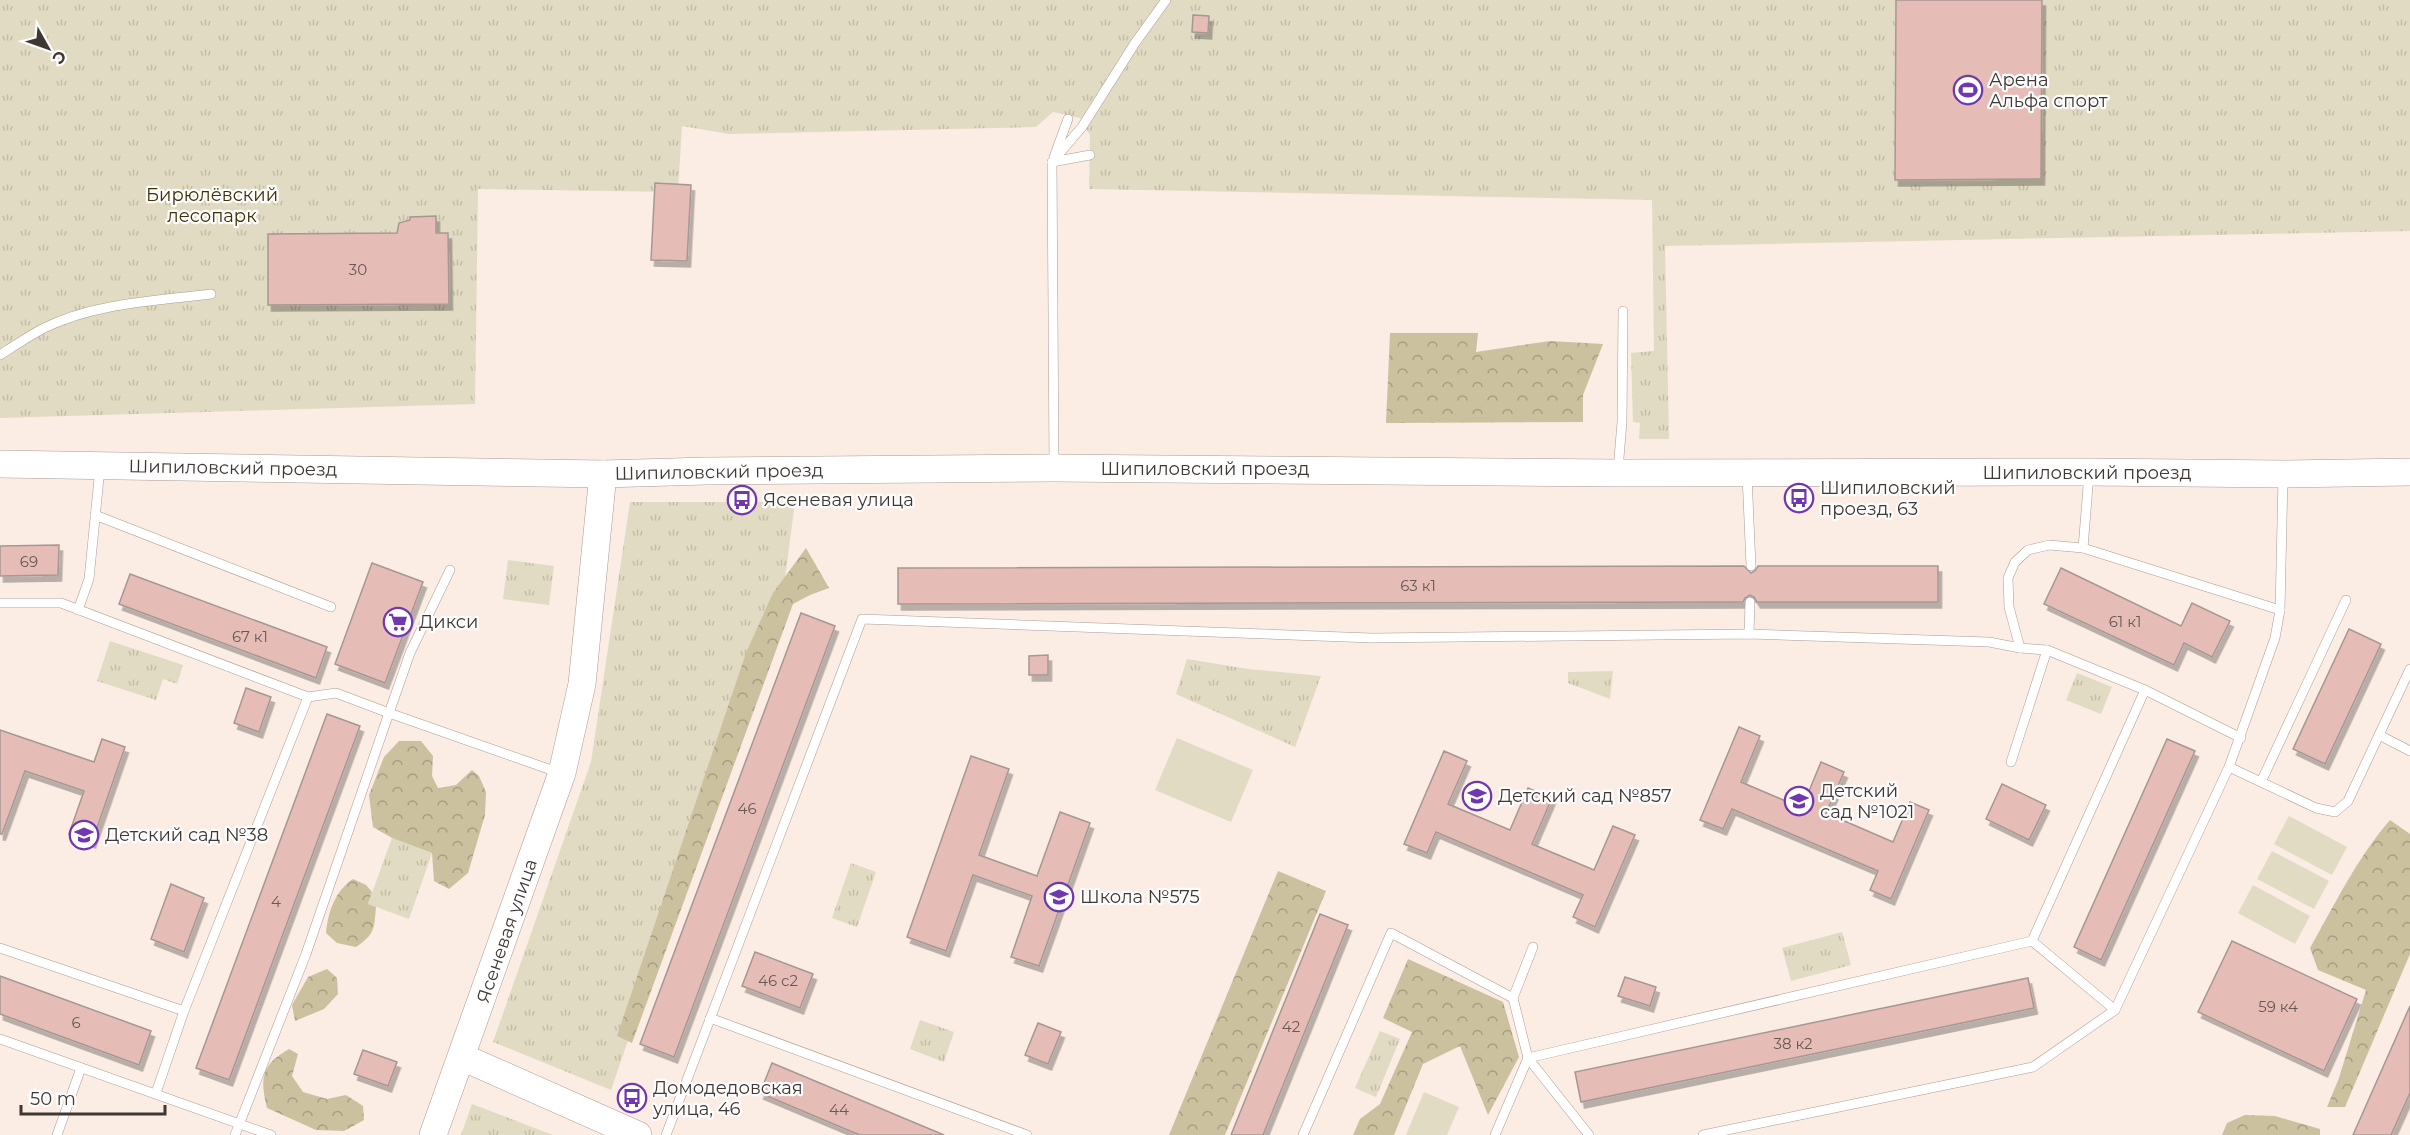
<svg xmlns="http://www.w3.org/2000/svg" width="2410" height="1135" viewBox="0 0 2410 1135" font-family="Montserrat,sans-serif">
	<defs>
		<pattern id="grass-tufts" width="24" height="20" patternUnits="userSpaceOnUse" patternTransform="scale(1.5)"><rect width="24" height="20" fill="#e2dbc3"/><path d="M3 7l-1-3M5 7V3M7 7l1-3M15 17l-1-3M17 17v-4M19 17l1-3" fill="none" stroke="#c3bda8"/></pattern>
		<pattern id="forest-crowns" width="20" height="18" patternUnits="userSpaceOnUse" patternTransform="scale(1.5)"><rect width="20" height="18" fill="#cbc19e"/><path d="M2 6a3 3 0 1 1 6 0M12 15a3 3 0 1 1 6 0" fill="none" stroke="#a69e82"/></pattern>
		<filter id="shadow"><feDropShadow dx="3.5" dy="6" stdDeviation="0" flood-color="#0004"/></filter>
	</defs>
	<rect width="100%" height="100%" fill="#fbece4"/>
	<g fill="url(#grass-tufts)">
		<polygon points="0,0 2410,0 2410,231 1665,246 1669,439 1639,439 1640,423 1633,422 1631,353 1654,351 1652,200 1089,189 1090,135 1080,118 1053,112 1036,127 729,134 682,126 678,192 478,189 475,404 0,418"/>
		<polygon points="630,502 795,502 784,586 611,1090 493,1042 591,762"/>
		<polygon points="508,560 554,566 549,605 503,599"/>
		<polygon points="110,641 183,665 177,684 163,679 156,700 97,681"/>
		<polygon points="1187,659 1248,669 1321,676 1295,747 1176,694"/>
		<polygon points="1613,671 1610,699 1568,683 1568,672"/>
		<polygon points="2077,673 2112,687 2101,714 2066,700"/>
		<polygon points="392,838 432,853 409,919 368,904"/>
		<polygon points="851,863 876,872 857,927 832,918"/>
		<polygon points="1842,932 1851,965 1791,981 1782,948"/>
		<polygon points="920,1020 954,1032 944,1062 910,1049"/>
		<polygon points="1380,1031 1400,1039 1376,1097 1355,1088"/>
		<polygon points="472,1104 553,1135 461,1135"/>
	</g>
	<g fill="url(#forest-crowns)">
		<polygon points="1390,333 1478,333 1476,352 1550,341 1603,344 1583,395 1583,422 1386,423"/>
		<polygon points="806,548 829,588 810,595 793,604 632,1043 617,1036 746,653 773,593"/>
		<polygon points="399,741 421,741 433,756 432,776 438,788 456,785 472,770 479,776 486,792 485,815 468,873 449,889 434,881 432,853 392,838 373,827 369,795 384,757"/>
		<path d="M2390,820L2410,834V954L2345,1107H2327L2339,1078L2366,990L2318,970L2310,948C2335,904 2357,858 2390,820Z"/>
		<polygon points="1278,871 1326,891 1225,1135 1169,1135"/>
		<path d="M353,879L366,885L372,892L368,904L376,907C374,929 375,934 356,947L337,943L326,933C328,912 335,891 353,879Z"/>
		<polygon points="1408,959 1503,1002 1519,1057 1488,1115 1460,1046 1423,1064 1394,1135 1353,1135 1360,1119 1380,1104 1412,1032 1383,1018"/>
		<polygon points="327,969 337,978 338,994 324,1009 295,1021 292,1005 308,977"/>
		<path d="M289,1049L298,1054L292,1076L303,1092L327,1099L346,1095L363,1106L364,1120L344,1131L316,1130L267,1108C260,1078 261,1065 289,1049Z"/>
		<polygon points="2245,1115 2275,1116 2320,1129 2320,1135 2222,1135 2227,1123"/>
	</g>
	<g fill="#e2dbc3">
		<polygon points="1177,738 1253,770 1231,822 1155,790"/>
		<polygon points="2289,816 2347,847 2332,875 2274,844"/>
		<polygon points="2272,851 2329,881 2314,909 2257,879"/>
		<polygon points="2253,885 2310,916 2295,944 2238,913"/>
		<polygon points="1424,1092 1459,1107 1447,1135 1406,1135"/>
	</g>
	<g fill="#e6bcb6" stroke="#a79794" stroke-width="1.5" filter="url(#shadow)">
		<polygon points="1896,0 2042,0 2041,179 1895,180"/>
		<polygon points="1193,15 1209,16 1208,33 1192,32"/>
		<polygon points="655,183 691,185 687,261 651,260"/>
		<polygon points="436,216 436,233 448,233 449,304 268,305 268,234 397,233 399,223 410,220 410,217"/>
		<polygon points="59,545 58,575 0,576 0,546"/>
		<polygon points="372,563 423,582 385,683 335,664"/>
		<polygon points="1744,566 1751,573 1755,571 1758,566 1938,566 1938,602 1757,602 1754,597 1750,595 1745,598 1743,602 1735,602 898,604 898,568"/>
		<polygon points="2061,568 2181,626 2192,603 2230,621 2212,657 2184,643 2174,665 2044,604"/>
		<polygon points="130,574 327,647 316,678 119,604"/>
		<polygon points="801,613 835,626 674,1057 640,1044"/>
		<polygon points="2349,629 2381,644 2325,764 2293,749"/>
		<polygon points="1048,655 1048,675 1029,675 1029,656"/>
		<polygon points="246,688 271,697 259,732 234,723"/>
		<polygon points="327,714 360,726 229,1080 196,1068"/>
		<polygon points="1739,727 1760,736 1741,782 1802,808 1821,762 1844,772 1826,813 1893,842 1910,802 1929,810 1891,899 1870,890 1878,871 1732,809 1723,829 1700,820"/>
		<polygon points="0,730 94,762 102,739 125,747 92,842 69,834 84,791 25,771 2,834 0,834"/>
		<polygon points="2167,739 2195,751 2101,960 2074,947"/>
		<polygon points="1444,751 1467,761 1448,804 1510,830 1528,788 1552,798 1532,844 1594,870 1613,826 1635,835 1595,927 1573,917 1583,895 1436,832 1427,853 1404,844"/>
		<polygon points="971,756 1009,769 979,855 1037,876 1060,812 1090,823 1039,966 1011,957 1032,896 973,875 946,951 907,937"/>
		<polygon points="2002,784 2046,805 2029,840 1986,819"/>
		<polygon points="171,884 204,898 184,952 151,939"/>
		<polygon points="1320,914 1348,925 1263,1135 1231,1135"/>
		<polygon points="2232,941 2357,999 2324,1071 2198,1012"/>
		<polygon points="755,952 813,974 800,1008 742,986"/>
		<polygon points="0,976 151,1031 139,1065 0,1014"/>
		<polygon points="1625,977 1656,987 1650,1006 1618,996"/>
		<polygon points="2028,978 2034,1008 1581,1102 1575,1072"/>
		<polygon points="2410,1006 2410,1093 2391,1135 2353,1135"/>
		<polygon points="1038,1023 1061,1032 1048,1064 1025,1055"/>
		<polygon points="363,1050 397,1062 388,1086 354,1074"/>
		<polygon points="772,1063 944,1135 860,1135 850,1131 760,1093"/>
	</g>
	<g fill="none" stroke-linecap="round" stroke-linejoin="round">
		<g stroke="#aa9c95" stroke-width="10">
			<g id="lane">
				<polyline points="1054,157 1068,119"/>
				<polyline points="1052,162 1090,155"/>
				<path d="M0,355C14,346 29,336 44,328C95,303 155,301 211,294"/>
				<polyline points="1054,466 1052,162 1082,127 1135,43 1166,0"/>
				<polyline points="1618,470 1622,422 1623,311"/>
				<polyline points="1747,475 1751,566"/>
				<polyline points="95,515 331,607"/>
				<polyline points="2083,548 2089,474"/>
				<polyline points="0,603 61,603 308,697 336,693 389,713 410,653 450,570"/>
				<polyline points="78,610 89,579 100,468"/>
				<polyline points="1749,634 1750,602"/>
				<polyline points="2020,648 2009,607 2008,578 2015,562 2028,550 2049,545 2083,548 2280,610"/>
				<polyline points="2379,735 2410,751"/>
				<polyline points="2011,762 2047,650"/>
				<polyline points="2229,767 2316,808 2335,812 2348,801 2410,669"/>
				<polyline points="2261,782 2346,600"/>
				<polyline points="2032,941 2115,1010"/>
				<polyline points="1533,947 1513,998 1528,1058 1589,1135"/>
				<polyline points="0,948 184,1011 156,1093"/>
				<polyline points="184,1011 308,697"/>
				<polyline points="710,1018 1027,1135"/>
				<polyline points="0,1039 271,1135"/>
				<polyline points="57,1135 81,1068"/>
				<polyline points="235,1135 306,954 389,713 560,773"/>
				<polyline points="666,1135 862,619 1372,638 1749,634 1989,642 2020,648 2047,650 2145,690 2241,738"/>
				<polyline points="1303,1135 1391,933 1513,998"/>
				<polyline points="1495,1135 1528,1058 2032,941 2145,690"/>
				<polyline points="1703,1135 2033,1067 2115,1010 2229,767 2275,638 2280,610 2283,477"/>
			</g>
		</g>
		<g stroke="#aa9c95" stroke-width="28">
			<g id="secondary">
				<polyline points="0,464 603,474 706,471 1054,468 1618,473 2089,472 2283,474 2410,472"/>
				<polyline points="462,1057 638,1135"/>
				<polyline points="433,1135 562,773 582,684 603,474"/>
			</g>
		</g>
		<use href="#lane" stroke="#fff" stroke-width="9"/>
		<use href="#secondary" stroke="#fff" stroke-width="27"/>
	</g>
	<defs>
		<g id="stadium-ring" transform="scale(1.5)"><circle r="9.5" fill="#fdfdfd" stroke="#7038ae" stroke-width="1.5"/><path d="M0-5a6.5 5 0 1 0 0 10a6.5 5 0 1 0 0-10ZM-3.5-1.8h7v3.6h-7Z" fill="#7038ae"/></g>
		<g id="bus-ring" transform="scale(1.5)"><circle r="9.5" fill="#fdfdfd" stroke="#7038ae" stroke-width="1.5"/><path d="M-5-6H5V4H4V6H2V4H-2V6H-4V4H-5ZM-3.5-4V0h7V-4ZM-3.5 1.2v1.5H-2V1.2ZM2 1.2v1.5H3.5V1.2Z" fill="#7038ae"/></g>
		<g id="supermarket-ring" transform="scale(1.5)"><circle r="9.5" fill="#fdfdfd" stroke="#7038ae" stroke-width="1.5"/><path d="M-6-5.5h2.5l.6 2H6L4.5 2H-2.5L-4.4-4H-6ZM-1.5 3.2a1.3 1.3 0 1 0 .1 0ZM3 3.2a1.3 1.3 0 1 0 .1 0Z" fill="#7038ae"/></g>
		<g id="school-ring" transform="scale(1.5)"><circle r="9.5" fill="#fdfdfd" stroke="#7038ae" stroke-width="1.5"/><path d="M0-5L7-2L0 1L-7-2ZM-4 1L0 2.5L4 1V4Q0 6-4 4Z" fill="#7038ae"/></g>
	</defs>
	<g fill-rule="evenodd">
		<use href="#stadium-ring" x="1968" y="90"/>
		<use href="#bus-ring" x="1799" y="498"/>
		<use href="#bus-ring" x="742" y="500"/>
		<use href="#supermarket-ring" x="398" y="622"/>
		<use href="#school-ring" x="1477" y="796"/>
		<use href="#school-ring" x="1799" y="801"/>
		<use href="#school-ring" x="84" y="835"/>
		<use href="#school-ring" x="1059" y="897"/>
		<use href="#bus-ring" x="632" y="1098"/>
	</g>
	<g text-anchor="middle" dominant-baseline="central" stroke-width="4.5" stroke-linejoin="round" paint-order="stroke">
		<g font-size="15" fill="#685955">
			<text x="358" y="269">30</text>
			<text x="29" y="561">69</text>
			<text x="1418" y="585">63 к1</text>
			<text x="2125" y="621">61 к1</text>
			<text x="250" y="636">67 к1</text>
			<text x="747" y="808">46</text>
			<text x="276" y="901">4</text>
			<text x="778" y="980">46 с2</text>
			<text x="2278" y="1006">59 к4</text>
			<text x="76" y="1022">6</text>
			<text x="1291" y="1026">42</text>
			<text x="1793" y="1043">38 к2</text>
			<text x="839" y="1109">44</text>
		</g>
		<g font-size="18" fill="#3e3835" stroke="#fdfdfd" text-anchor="start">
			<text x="1989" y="80">Арена<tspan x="1989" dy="21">Альфа спорт</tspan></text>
			<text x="1820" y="488">Шипиловский<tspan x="1820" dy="21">проезд, 63</tspan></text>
			<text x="763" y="500">Ясеневая улица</text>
			<text x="419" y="622">Дикси</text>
			<text x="1820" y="791">Детский<tspan x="1820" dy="21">сад №1021</tspan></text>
			<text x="1498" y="796">Детский сад №857</text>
			<text x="105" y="835">Детский сад №38</text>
			<text x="1080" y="897">Школа №575</text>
			<text x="653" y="1088">Домодедовская<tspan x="653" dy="21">улица, 46</tspan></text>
		</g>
		<g font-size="18" fill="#3e3204" stroke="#fdfdfd">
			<text x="212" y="195">Бирюлёвский<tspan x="212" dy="21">лесопарк</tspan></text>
		</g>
		<g font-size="18" fill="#3e3835" stroke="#fdfdfd">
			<text transform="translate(233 468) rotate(1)">Шипиловский проезд</text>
			<text x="1205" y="469">Шипиловский проезд</text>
			<text transform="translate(719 472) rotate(-1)">Шипиловский проезд</text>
			<text x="2087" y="473">Шипиловский проезд</text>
			<text transform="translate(507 931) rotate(-71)">Ясеневая улица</text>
		</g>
	</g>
	<g transform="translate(48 48) rotate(130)" stroke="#fdfdfd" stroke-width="4.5" paint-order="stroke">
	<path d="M0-4.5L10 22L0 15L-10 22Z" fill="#3e3835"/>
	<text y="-9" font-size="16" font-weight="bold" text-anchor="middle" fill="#3e3835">С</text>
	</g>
	<path d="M21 1105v9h144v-9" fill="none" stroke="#3e3835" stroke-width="3"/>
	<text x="30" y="1105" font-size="18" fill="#3e3835" stroke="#fdfdfd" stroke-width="4.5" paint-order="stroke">50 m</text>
</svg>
